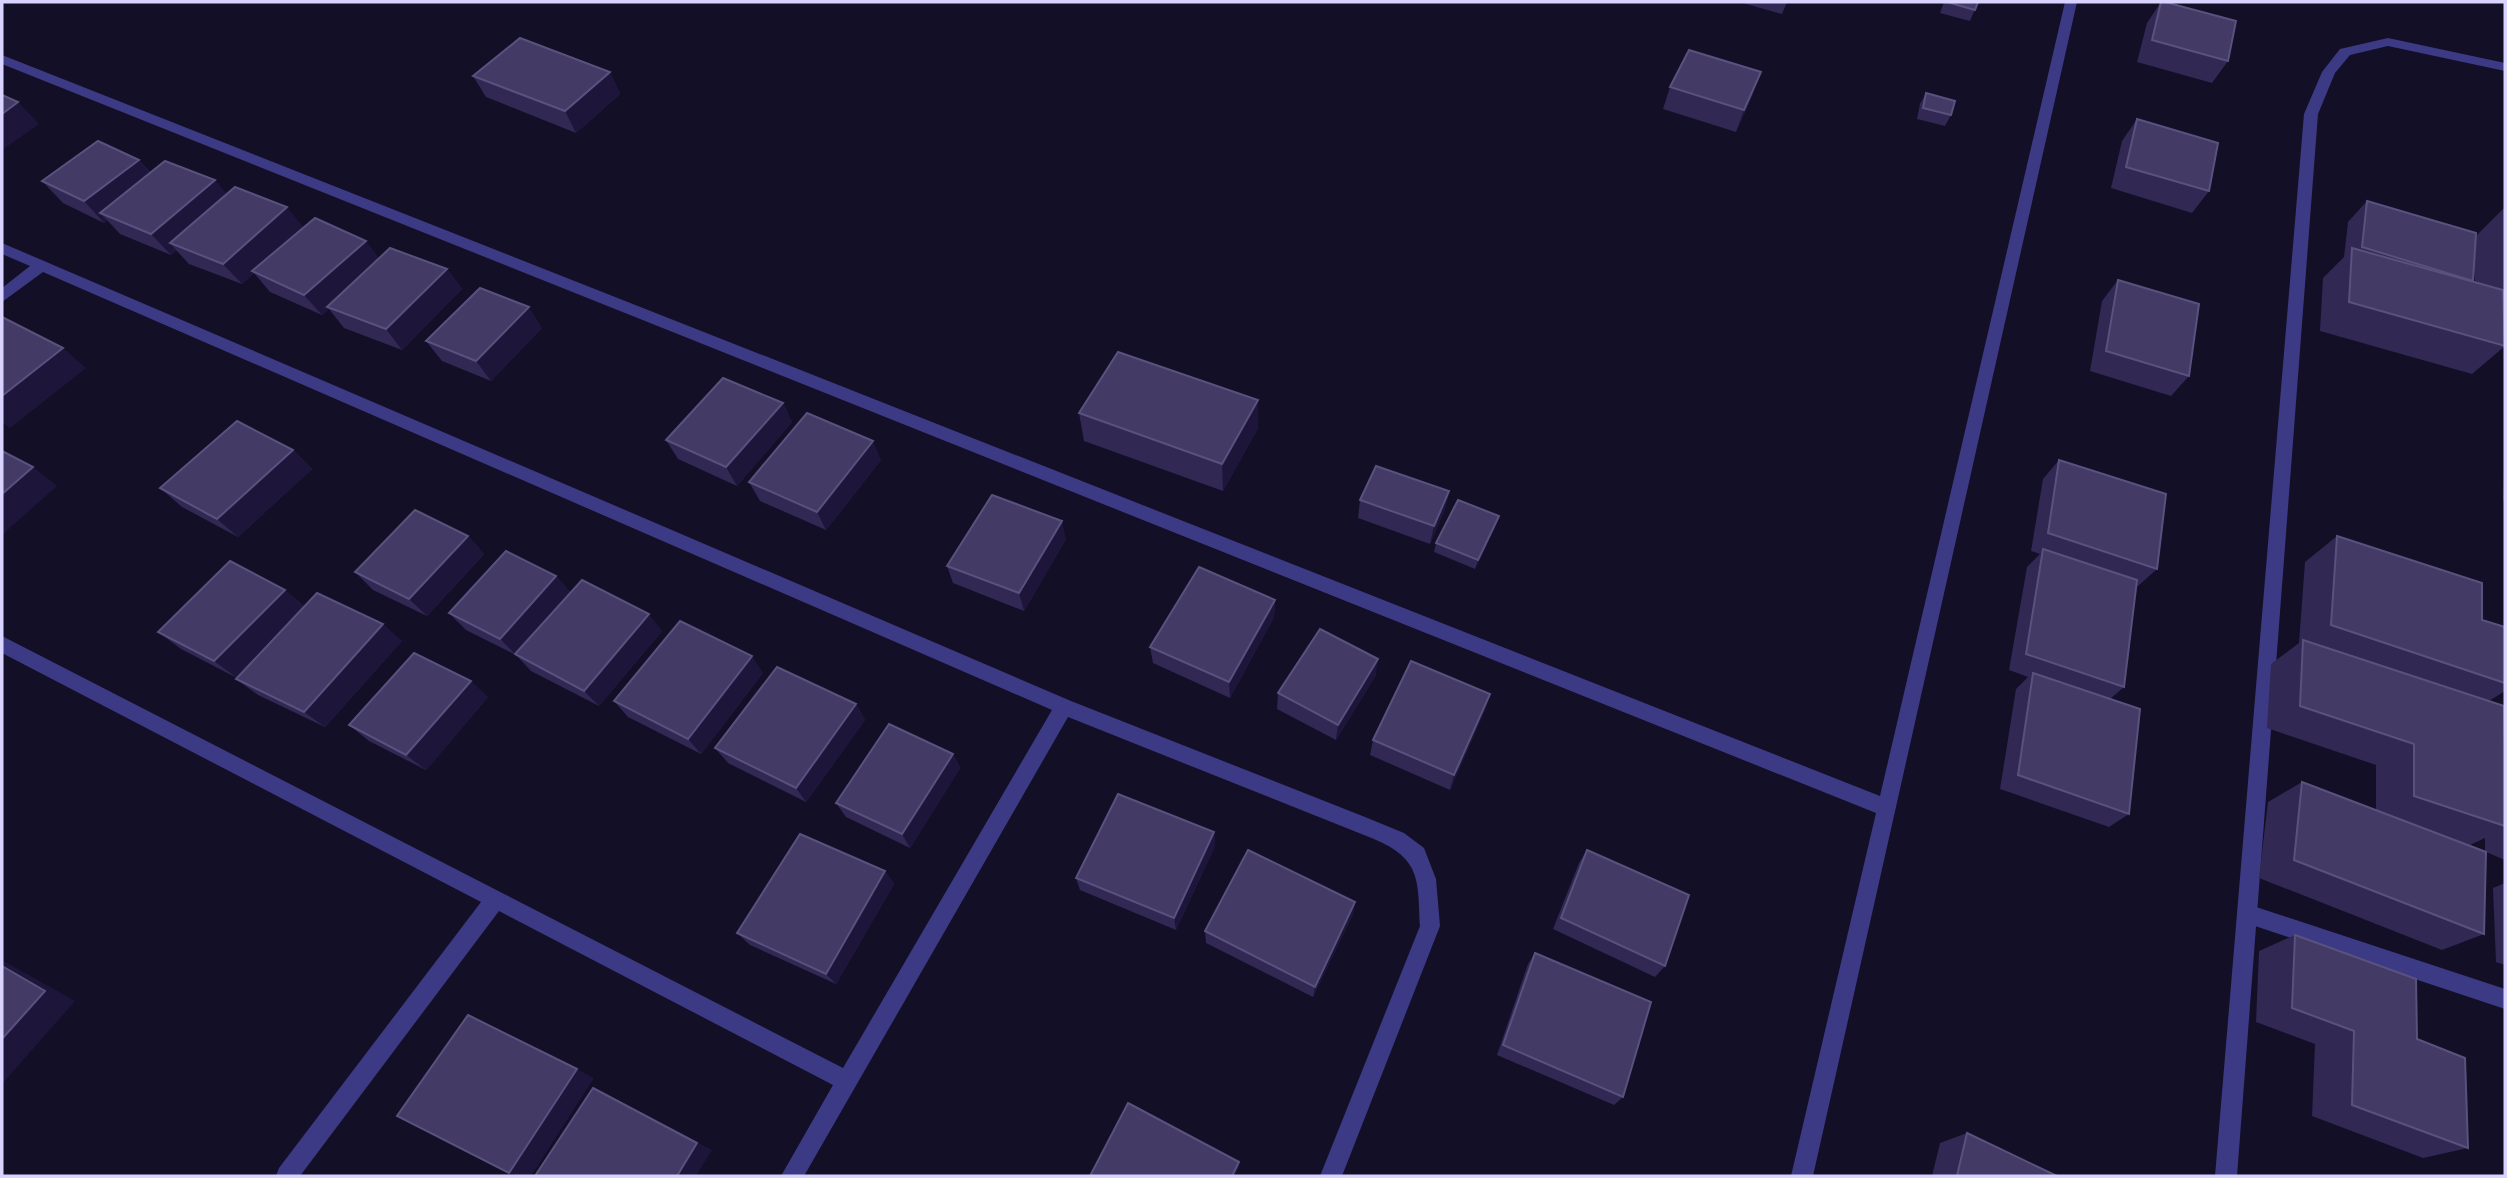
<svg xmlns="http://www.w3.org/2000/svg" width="2507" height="1178" viewBox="0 0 2507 1178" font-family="'Fira Sans',sans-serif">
	<rect width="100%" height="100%" fill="#130f26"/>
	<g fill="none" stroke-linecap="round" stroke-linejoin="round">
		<polygon fill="#3d3a85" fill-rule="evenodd" points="2247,904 2505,989 2505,1009 2240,921 2237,914 2240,907"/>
		<g fill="#3d3a85" fill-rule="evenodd">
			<polygon points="2065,2 2077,2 1813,1176 1791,1176 1876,813 2,64 2,55 1880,796"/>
			<polygon points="2388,38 2505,63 2505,71 2388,46 2350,55 2335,73 2318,114 2237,1176 2215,1176 2304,114 2322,72 2340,49"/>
			<path d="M2,243L1071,701L1365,817L1404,833L1424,848L1436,879L1440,926L1342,1176H1320L1420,926C1418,880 1421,859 1374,839L1068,717L804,1176H781L833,1085L499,911L300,1176H276L279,1168L481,902L2,653V636L843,1068L1052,710L43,272L2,302V288L30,266L2,254Z"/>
		</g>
	</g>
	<g fill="#312854" fill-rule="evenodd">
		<polygon points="1739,2 1787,2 1782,14"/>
		<polygon points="1944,2 1978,2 1970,21 1940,13"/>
		<polygon points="2161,2 2228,61 2212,83 2137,62 2147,23"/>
		<polygon points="610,72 620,94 576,133 486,97 473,76"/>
		<polygon points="1670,87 1753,94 1736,132 1663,109"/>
		<polygon points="1926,93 1951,115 1945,126 1917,119 1920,104"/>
		<polygon points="2137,119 2209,191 2192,213 2111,188 2122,141"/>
		<polygon points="139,160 150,172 227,194 304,227 379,258 447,269 462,289 402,350 344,328 329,309 322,315 270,292 254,273 242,284 189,264 176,250 171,255 120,234 107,220 104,223 63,203 42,181"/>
		<path d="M2367,201L2476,236L2504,208L2505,209V306L2504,305L2505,346L2472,374L2320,331L2323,278L2344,257L2348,222ZM2474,264L2475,282H2472Z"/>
		<polygon points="2118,280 2189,376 2171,396 2090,371 2102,301"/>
		<polygon points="542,328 491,381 442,361 426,341"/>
		<polygon points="783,403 792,422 737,486 678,459 666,440"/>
		<polygon points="1079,413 1258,428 1223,491 1084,441"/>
		<polygon points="2505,447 2505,501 2503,500"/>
		<polygon points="293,450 312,469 238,537 182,507 160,488"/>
		<polygon points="881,460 826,530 760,501 749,482"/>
		<polygon points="2059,460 2157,569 2138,586 2136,586 2124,687 2110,699 2129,814 2109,827 2000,789 2016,689 2028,677 2009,670 2027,567 2040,554 2031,551 2043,479"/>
		<polygon points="1449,491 1445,509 1430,544 1358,518 1360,500"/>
		<polygon points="1496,525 1475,569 1434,552 1436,543"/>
		<polygon points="468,536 484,554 427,616 373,590 355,572"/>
		<path d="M2337,536L2482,620L2505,627V691L2489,701L2504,725H2505V860L2486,852L2484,934L2442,950L2259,878L2268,802L2302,782L2376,810V765L2267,728L2271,664L2299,643L2305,562ZM2485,838V851L2470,845Z"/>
		<polygon points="1066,539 1024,611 953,583 947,566"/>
		<polygon points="556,576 571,593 662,631 599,706 531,671 516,655 466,630 449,613"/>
		<polygon points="285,590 304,606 402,641 325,727 258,695 236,679 258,655 237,678 181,649 158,632"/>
		<polygon points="1275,600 1274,617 1230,698 1153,663 1150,647"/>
		<polygon points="763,673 701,754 628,717 614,701"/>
		<polygon points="1376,675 1336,740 1277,709 1278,693"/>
		<polygon points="1490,694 1485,710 1450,790 1370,755 1373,740"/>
		<polygon points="488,697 426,770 369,741 349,725"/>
		<polygon points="856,704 865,720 806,802 728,763 715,748"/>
		<polygon points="953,754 960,768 910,848 846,817 836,803"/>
		<polygon points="1214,832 1215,846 1176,930 1080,890 1076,878"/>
		<polygon points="1587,850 1665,966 1655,977 1553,929 1579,863"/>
		<polygon points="885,871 894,884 836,984 750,945 737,933"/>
		<polygon points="2505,883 2505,965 2496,962 2493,888"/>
		<polygon points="1355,902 1353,914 1313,997 1206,943 1205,931"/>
		<polygon points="2295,935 2417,1039 2468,1148 2423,1158 2312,1116 2315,1044 2256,1022 2259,951"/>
		<polygon points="1535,953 1623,1097 1614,1105 1497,1055 1528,964"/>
		<polygon points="1967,1133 2057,1176 1932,1176 1940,1143"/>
	</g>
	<g fill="#1d163a">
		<polygon points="610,72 620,94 576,133 565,111"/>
		<polygon points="1761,72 1753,94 1736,132 1744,110"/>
		<polygon points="18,102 39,124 2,150 2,114"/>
		<polygon points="139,160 158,182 100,213 107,220 104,223 84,201"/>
		<polygon points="215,180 233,201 170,243 176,250 171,255 151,234"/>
		<polygon points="287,207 304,228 252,271 254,273 242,284 223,264"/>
		<polygon points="366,241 382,262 327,307 329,309 322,315 304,295"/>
		<polygon points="447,269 462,289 402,350 386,329"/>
		<polygon points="529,307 542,328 491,381 476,361"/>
		<polygon points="63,348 86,368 10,428 2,422 2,396"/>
		<polygon points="1258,400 1258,428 1223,491 1222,464"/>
		<polygon points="783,403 792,422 737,486 726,467"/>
		<polygon points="873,441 881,460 826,530 817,512"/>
		<polygon points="293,450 312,469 238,537 217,519"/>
		<polygon points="33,467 57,486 2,535 2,494"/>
		<polygon points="1449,491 1445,509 1430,544 1434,526"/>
		<polygon points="1499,516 1496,525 1475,569 1478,560"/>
		<polygon points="1062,521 1066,539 1024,611 1019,593"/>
		<polygon points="468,536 484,554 427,616 409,599"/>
		<polygon points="556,576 571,593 516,655 500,639"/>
		<polygon points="285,590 305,607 237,678 214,661"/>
		<polygon points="1275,600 1274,617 1230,698 1229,682"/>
		<polygon points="649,614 662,631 599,706 584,691"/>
		<polygon points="383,624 402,641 325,727 304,712"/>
		<polygon points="752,656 763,673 701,754 688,739"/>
		<polygon points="1378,659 1376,675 1336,740 1338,725"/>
		<polygon points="471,681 488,697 426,770 406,755"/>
		<polygon points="1490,694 1485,710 1450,790 1454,775"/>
		<polygon points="856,704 865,720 806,802 796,788"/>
		<polygon points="953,754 960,768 910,848 902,834"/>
		<polygon points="1214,832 1215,846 1176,930 1174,918"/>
		<polygon points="885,871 894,884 836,984 826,974"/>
		<polygon points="1355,902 1353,914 1313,997 1315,987"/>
		<polygon points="2,960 75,1001 2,1084"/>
		<polygon points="577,1069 594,1078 531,1176 518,1176 509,1173"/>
		<polygon points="593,1088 712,1150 696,1176 677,1176"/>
		<polygon points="1239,1162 1239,1168 1235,1176 1232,1176"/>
	</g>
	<g fill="#433a66" stroke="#5a527e" stroke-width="2">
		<polygon points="1947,2 1978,2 1975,10"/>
		<polygon points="2161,2 2165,2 2236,21 2228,61 2152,40"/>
		<polygon points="520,38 610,72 565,111 473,76"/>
		<polygon points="1689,50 1761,72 1744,110 1670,87"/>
		<polygon points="1926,93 1955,101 1951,115 1923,108"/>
		<polygon points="2,95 18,102 2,114"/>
		<polygon points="2137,119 2218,143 2209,191 2126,167"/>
		<polygon points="98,141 139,160 84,201 42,181"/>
		<polygon points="165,161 215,180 151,234 100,213"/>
		<polygon points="235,187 287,207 223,264 170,243"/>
		<polygon points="2367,201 2476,233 2473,281 2362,247"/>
		<polygon points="315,218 366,241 304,295 252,271"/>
		<polygon points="390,248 447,269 386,329 327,307"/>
		<polygon points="2352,248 2503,290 2505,346 2349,302"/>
		<polygon points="2118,280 2199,304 2189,376 2106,351"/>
		<polygon points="480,288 529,307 476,361 426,341"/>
		<polygon points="2,317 63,348 2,396"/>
		<polygon points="1118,352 1258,400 1222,464 1079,413"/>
		<polygon points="723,378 783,403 726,467 666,440"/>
		<polygon points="807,413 873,441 817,512 749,482"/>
		<polygon points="237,421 293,450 217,519 160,488"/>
		<polygon points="2,451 33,467 2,494"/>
		<polygon points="2059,460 2166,494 2157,569 2048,533"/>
		<polygon points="1376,466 1449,491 1434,526 1360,500"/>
		<polygon points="992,495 1062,521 1019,593 947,566"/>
		<polygon points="1458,500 1499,516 1478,560 1436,543"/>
		<polygon points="415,510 468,536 409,599 355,572"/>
		<polygon points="2337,536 2482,583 2482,620 2505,627 2505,683 2331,625"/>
		<polygon points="2043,549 2137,580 2124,687 2026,654"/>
		<polygon points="506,551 556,576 500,639 449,613"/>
		<polygon points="230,561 285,590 214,661 158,632"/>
		<polygon points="1199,567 1275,600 1229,682 1150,647"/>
		<polygon points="582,580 649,614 584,691 515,654"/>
		<polygon points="317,593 383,624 304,712 236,679"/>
		<polygon points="680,621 752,656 688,739 614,701"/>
		<polygon points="1320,629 1378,659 1338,725 1278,693"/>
		<polygon points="2303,640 2504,706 2505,745 2505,826 2414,796 2414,744 2300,706"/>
		<polygon points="414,653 471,681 406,755 349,725"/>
		<polygon points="1411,661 1490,694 1454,775 1373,740"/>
		<polygon points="777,667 856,704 796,788 715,748"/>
		<polygon points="2033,673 2140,709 2129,814 2018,775"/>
		<polygon points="889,724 953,754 902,834 836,803"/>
		<polygon points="2302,782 2486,852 2484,934 2294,860"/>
		<polygon points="1118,794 1214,832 1174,918 1076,878"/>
		<polygon points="800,834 885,871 826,974 737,933"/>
		<polygon points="1248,850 1355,902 1315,987 1205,931"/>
		<polygon points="1587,850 1689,895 1665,966 1561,918"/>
		<polygon points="2295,935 2416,979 2417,1039 2465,1058 2468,1148 2352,1105 2354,1031 2292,1008"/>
		<polygon points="1535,953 1651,1002 1623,1097 1503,1045"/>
		<polygon points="2,966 45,991 2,1039"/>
		<polygon points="468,1015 577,1069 509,1173 397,1116"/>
		<polygon points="593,1088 697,1143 677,1176 535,1176"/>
		<polygon points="1128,1103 1239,1162 1232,1176 1090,1176"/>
		<polygon points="1967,1133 2057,1176 1957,1176"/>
	</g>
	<rect width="2507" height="1178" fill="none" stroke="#d9d4ff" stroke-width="7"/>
</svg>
